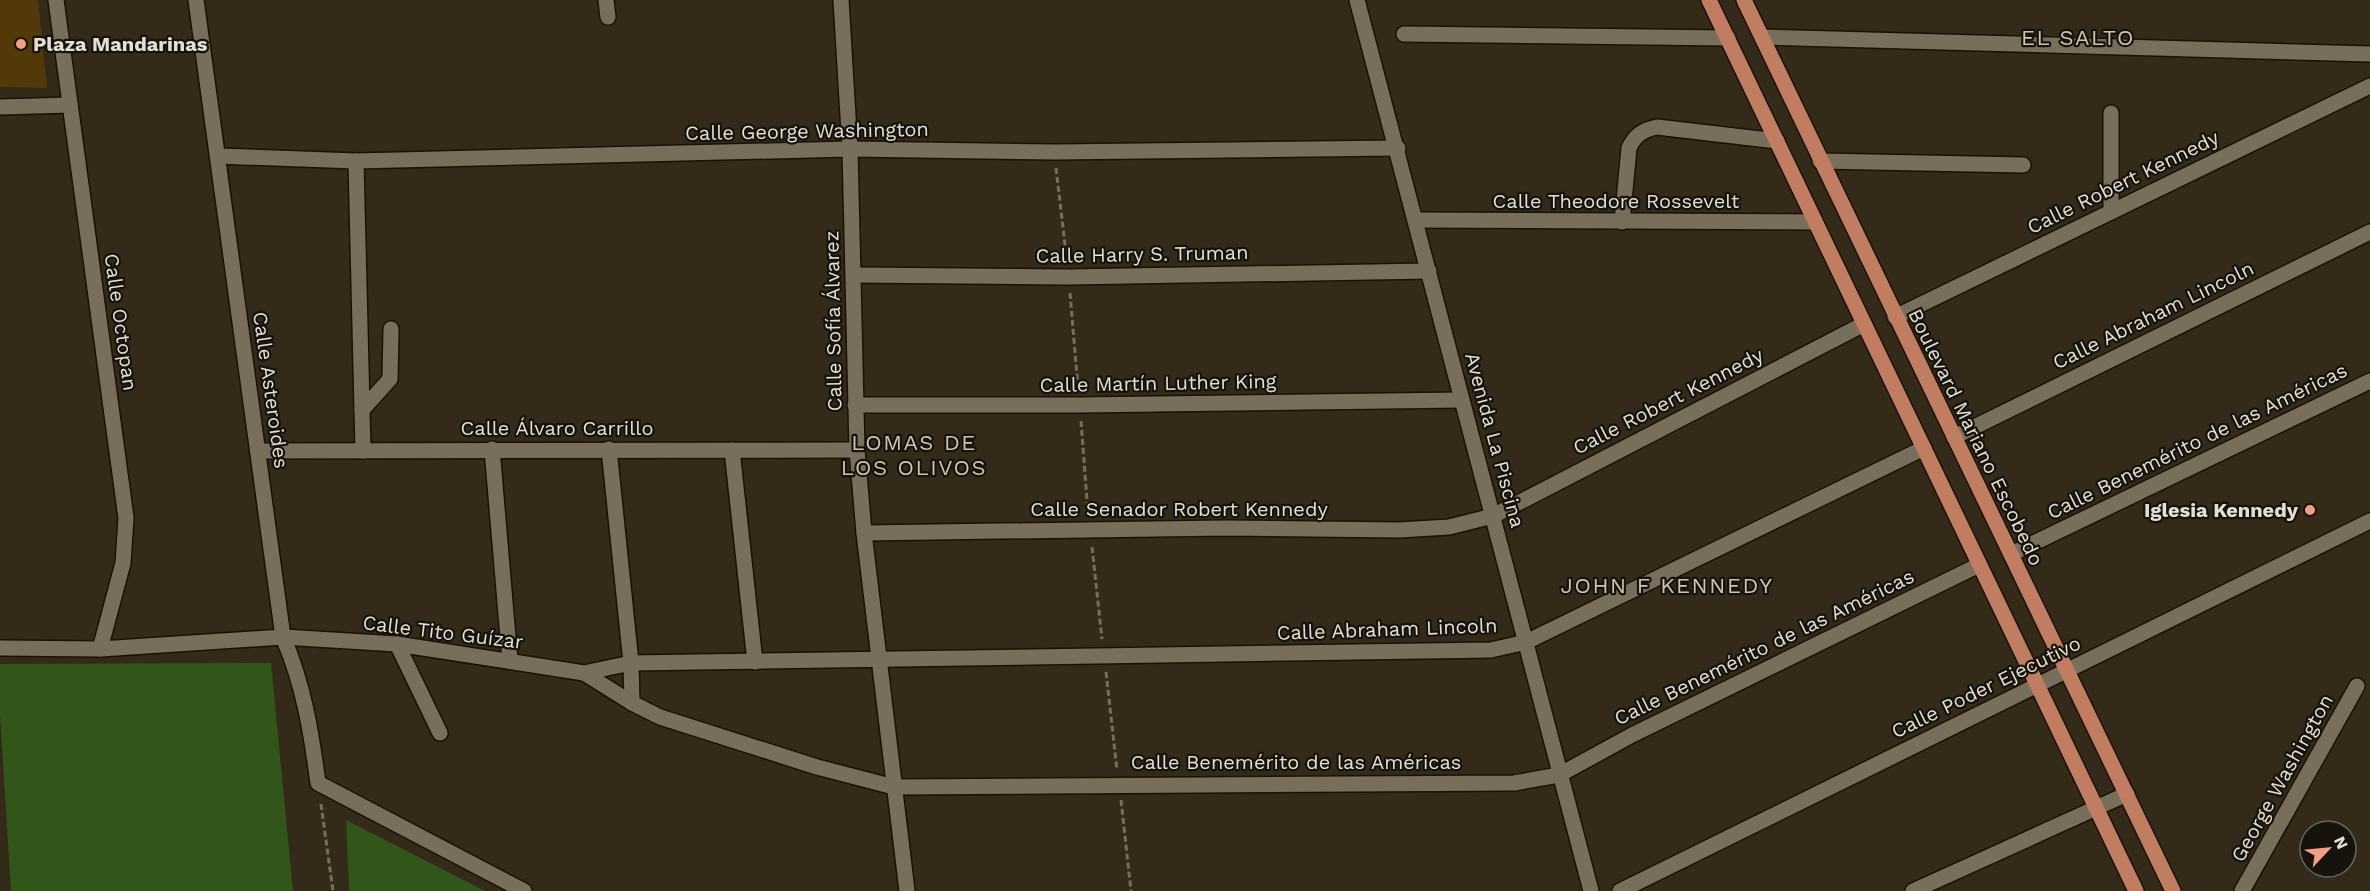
<svg xmlns="http://www.w3.org/2000/svg" width="2370" height="891" viewBox="0 0 2370 891" font-family="'Work Sans',sans-serif">
	<rect width="100%" height="100%" fill="#332a1a"/>
	<g fill="#325619">
		<polygon points="271,663 293,891 11,891 0,715 0,664"/>
		<polygon points="346,820 485,891 349,891"/>
	</g>
	<polygon fill="#51390a" points="0,0 38,0 47,88 0,87"/>
	<g fill="none" stroke-linecap="round" stroke-linejoin="round">
		<g stroke="#1b1204" stroke-width="18">
			<g id="minor">
				<polyline points="56,0 126,518 123,563 100,649"/>
				<path d="M196,0L283,637C304,686 311,731 318,783L524,891"/>
				<polyline points="606,0 608,17"/>
				<polyline points="841,0 850,149 857,450 864,533 907,891"/>
				<polyline points="1357,0 1591,891"/>
				<polyline points="1404,34 1728,38"/>
				<polyline points="1762,37 2370,54"/>
				<polyline points="0,107 70,105"/>
				<polyline points="218,156 356,161 850,149 1055,152 1398,148"/>
				<polyline points="356,161 363,451"/>
				<polyline points="1820,161 2023,165"/>
				<polyline points="2111,212 2111,113"/>
				<polyline points="1416,220 1814,222"/>
				<path d="M1622,222L1629,148C1635,135 1643,130 1657,127L1777,141"/>
				<polyline points="855,275 1069,277 1429,271"/>
				<polyline points="1895,317 2370,86"/>
				<polyline points="855,405 1080,405 1462,400"/>
				<polyline points="362,410 390,379 391,329"/>
				<polyline points="1954,437 2370,232"/>
				<polyline points="492,449 510,661"/>
				<polyline points="609,449 631,663 632,703"/>
				<polyline points="732,450 755,662"/>
				<polyline points="258,451 857,450"/>
				<polyline points="864,533 1226,528 1399,530 1449,527 1493,516 1864,324"/>
				<polyline points="2011,554 2370,381"/>
				<polyline points="397,644 440,733"/>
				<polyline points="0,648 100,649 283,637 397,644 584,673 631,663 1491,650 1526,642 1924,448"/>
				<polyline points="584,673 632,703 660,717 817,767 894,787 1514,783 1559,775 1632,735 1979,565"/>
				<polyline points="1620,891 2370,521"/>
				<polyline points="1913,891 2127,794"/>
				<polyline points="2242,891 2357,686"/>
			</g>
		</g>
		<g stroke="#1b1204" stroke-width="18">
			<g id="major">
				<polyline points="1709,0 2136,891"/>
				<polyline points="1744,0 2173,891"/>
			</g>
		</g>
		<g stroke="#756d5f" stroke-width="3" stroke-dasharray="6 3" stroke-linecap="butt">
			<polyline points="1056,168 1067,262"/>
			<polyline points="1070,293 1078,388"/>
			<polyline points="1081,421 1088,514"/>
			<polyline points="1092,547 1102,639"/>
			<polyline points="1106,672 1117,770"/>
			<polyline points="1121,800 1131,891"/>
			<polyline points="321,804 333,891"/>
		</g>
		<use href="#minor" stroke="#786e5c" stroke-width="15"/>
		<use href="#major" stroke="#c17d61" stroke-width="15"/>
	</g>
	<g fill="#f49e87" stroke="#17130c" stroke-width="2">
		<circle cx="21" cy="44" r="6"/>
		<circle cx="2310" cy="510" r="6"/>
	</g>
	<g text-anchor="middle" dominant-baseline="central" stroke-width="4.5" stroke-linejoin="round" paint-order="stroke">
		<g font-size="20" font-weight="bold" fill="#e4ded4" stroke="#17130c" text-anchor="start">
			<text x="33" y="44">Plaza Mandarinas</text>
			<text x="2298" y="510" text-anchor="end">Iglesia Kennedy</text>
		</g>
		<g font-size="20" fill="#e4ded4" stroke="#17130c">
			<text transform="translate(807 131) rotate(-1)">Calle George Washington</text>
			<text transform="translate(2123 182) rotate(-26)">Calle Robert Kennedy</text>
			<text x="1616" y="201">Calle Theodore Rossevelt</text>
			<text transform="translate(1142 254) rotate(-1)">Calle Harry S. Truman</text>
			<text transform="translate(2153 315) rotate(-26)">Calle Abraham Lincoln</text>
			<text transform="translate(833 321) rotate(-91)">Calle Sofía Álvarez</text>
			<text transform="translate(121 322) rotate(82)">Calle Octopan</text>
			<text transform="translate(1158 383) rotate(-1)">Calle Martín Luther King</text>
			<text transform="translate(271 390) rotate(82)">Calle Asteroides</text>
			<text transform="translate(1668 401) rotate(-27)">Calle Robert Kennedy</text>
			<text x="557" y="428">Calle Álvaro Carrillo</text>
			<text transform="translate(1976 437) rotate(64)">Boulevard Mariano Escobedo</text>
			<text transform="translate(1495 440) rotate(75)">Avenida La Piscina</text>
			<text transform="translate(2197 441) rotate(-26)">Calle Benemérito de las Américas</text>
			<text x="1179" y="509">Calle Senador Robert Kennedy</text>
			<text transform="translate(1387 629) rotate(-2)">Calle Abraham Lincoln</text>
			<text transform="translate(443 632) rotate(7)">Calle Tito Guízar</text>
			<text transform="translate(1764 647) rotate(-26)">Calle Benemérito de las Américas</text>
			<text transform="translate(1986 687) rotate(-26)">Calle Poder Ejecutivo</text>
			<text x="1296" y="762">Calle Benemérito de las Américas</text>
			<text transform="translate(2282 778) rotate(-61)">George Washington</text>
		</g>
		<g font-size="22" letter-spacing="1.5" fill="#cfc3b0" stroke="#17130c">
			<text x="2078" y="37">EL SALTO</text>
			<text x="914" y="442">LOMAS DE<tspan x="914" dy="25">LOS OLIVOS</tspan></text>
			<text x="1667" y="585">JOHN F KENNEDY</text>
		</g>
	</g>
	<g transform="translate(2328 849) rotate(64)"><circle r="28" fill="#17130c" stroke="#69645c" stroke-width="1.5"/>
	<path d="M0-4.5L10 22L0 15L-10 22Z" fill="#f49e87"/>
	<text y="-9" font-size="16" font-weight="bold" text-anchor="middle" fill="#e4ded4">N</text>
	</g>
</svg>
